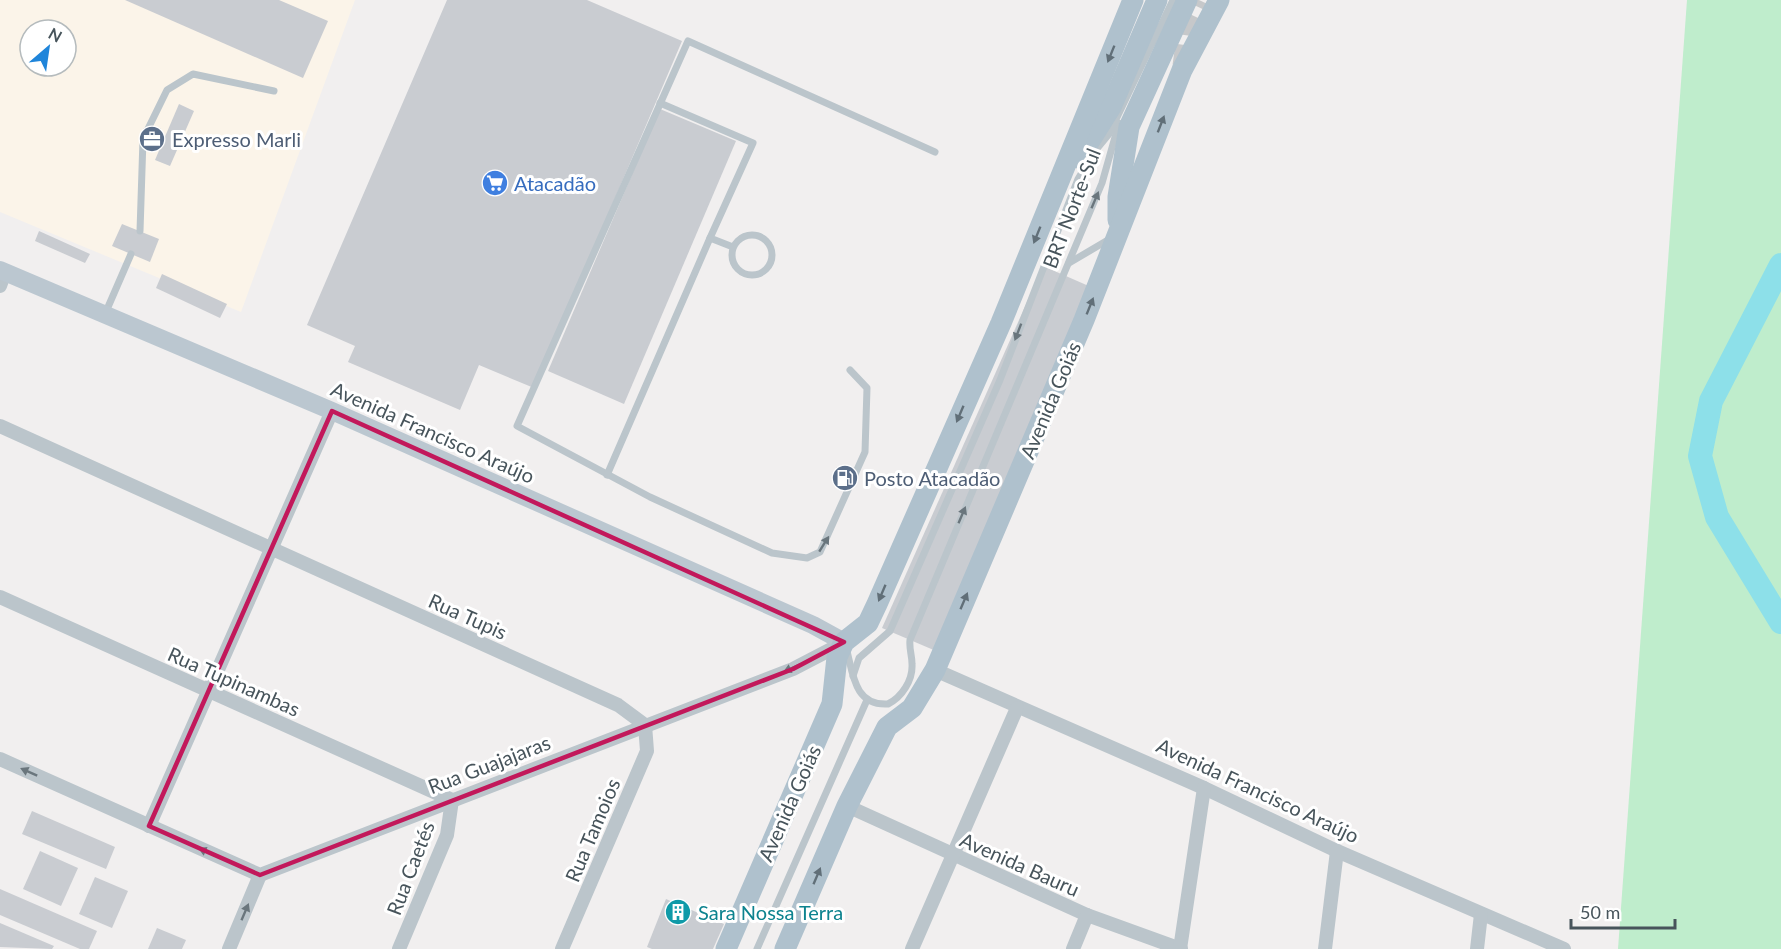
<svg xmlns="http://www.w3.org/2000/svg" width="1781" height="949" viewBox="0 0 1781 949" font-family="Lato,sans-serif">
	<rect width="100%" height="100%" fill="#f1efef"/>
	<path fill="#fbf4e9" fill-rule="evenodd" d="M0,0H355L241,312L0,212ZM30,30H66V66H30Z"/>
	<polygon fill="#bfedcc" points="1687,0 1781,0 1781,949 1618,949"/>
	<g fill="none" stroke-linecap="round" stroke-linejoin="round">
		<polyline stroke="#8de0e9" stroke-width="24" points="1781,265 1711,401 1700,456 1717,517 1781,622"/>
	</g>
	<g fill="#c9ccd1">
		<polygon points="125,0 279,0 328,21 303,78"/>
		<polygon points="447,0 587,0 682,41 534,388 479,365 460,410 348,362 355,346 307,325"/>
		<polygon points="179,104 194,111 170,166 155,160"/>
		<polygon points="660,109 736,141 624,404 548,371"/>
		<polygon points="122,224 159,239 150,262 112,246"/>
		<polygon points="39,231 90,254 85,263 35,241"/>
		<polygon points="1043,266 1091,287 936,651 882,628"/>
		<polygon points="162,274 227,304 220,318 156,288"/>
		<polygon points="32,811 115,847 106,869 22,834"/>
		<polygon points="40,851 78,868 61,906 23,889"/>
		<polygon points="95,877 128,891 112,928 79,914"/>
		<polygon points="0,889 97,931 89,949 80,949 0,915"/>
		<polygon points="666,899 724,924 713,949 652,949 647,947"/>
		<polygon points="0,923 54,946 52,949 0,947"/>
		<polygon points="157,928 186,940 182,949 148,949"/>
	</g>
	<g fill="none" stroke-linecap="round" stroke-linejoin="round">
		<polyline stroke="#c6c8ca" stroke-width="21" stroke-dasharray="21 10" stroke-linecap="butt" points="1183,66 1189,21 1199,0"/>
		<g stroke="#bbc5cb" stroke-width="7">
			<polyline points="660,103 753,143 710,238 733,247"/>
			<polyline points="140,231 143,139 167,90 193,74 274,91"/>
			<circle cx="752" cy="255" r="20"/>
			<polyline points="1069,263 1108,240"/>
			<polyline points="105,314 131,254"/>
			<polyline points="850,370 867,388 865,452 820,552 807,558 772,553 650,497 517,426 688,41 935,152"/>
			<polyline points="607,475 710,238"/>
			<path d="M847,651C853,675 855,706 888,704C902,697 913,680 912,664C912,655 909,649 910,640L1102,183L1119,123"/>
			<polyline points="853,676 859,658 890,631 1000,380 1078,179 1095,151 1109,134 1173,0"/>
			<polyline points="757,949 867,700"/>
		</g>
		<g stroke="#bbc5cb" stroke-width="14">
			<polyline points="0,286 5,272"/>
			<polyline points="0,426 618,705 645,725"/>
			<polyline points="0,597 452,800 447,835 399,949"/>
			<polyline points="935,670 1204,788 1337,851 1564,949"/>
			<polyline points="0,759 260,875 793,669 843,643"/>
			<polyline points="847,806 1087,915 1181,949"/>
			<polyline points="149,826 332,411"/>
			<polyline points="229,949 260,875"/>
			<polyline points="562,949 647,751 645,725"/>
			<polyline points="912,949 1017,708"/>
			<polyline points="1073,949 1087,915"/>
			<polyline points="1180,949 1204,788"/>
			<polyline points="1325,949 1337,851"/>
			<polyline points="1477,949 1481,914"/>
		</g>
		<polyline stroke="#bbc7d0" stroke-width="18" points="0,270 332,411 813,625 844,642"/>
		<g stroke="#afc1cd" stroke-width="21">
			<polyline points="1079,158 1111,107 1157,0"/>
			<polyline points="1118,220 1118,197 1129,127 1187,0"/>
			<polyline points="726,949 832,704 837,657 844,642 868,623 877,604 1001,323 1133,0"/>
			<polyline points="785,949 847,806 887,727 912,708 935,670 1084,320 1182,70 1219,0"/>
		</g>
	</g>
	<defs><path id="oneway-solid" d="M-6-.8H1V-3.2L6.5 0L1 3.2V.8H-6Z" transform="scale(1.5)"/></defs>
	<g fill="#616f78">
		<use href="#oneway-solid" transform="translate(1111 54) rotate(112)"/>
		<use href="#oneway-solid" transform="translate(1161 124) rotate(-69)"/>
		<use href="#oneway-solid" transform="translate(1037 235) rotate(112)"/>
		<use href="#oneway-solid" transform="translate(1090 306) rotate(-68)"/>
		<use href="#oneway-solid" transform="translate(960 414) rotate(113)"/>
		<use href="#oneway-solid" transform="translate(882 593) rotate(113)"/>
		<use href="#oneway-solid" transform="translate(964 601) rotate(-67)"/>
		<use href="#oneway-solid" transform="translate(817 876) rotate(-67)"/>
	</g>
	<g fill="#6a767d">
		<use href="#oneway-solid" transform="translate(1095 200) rotate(-67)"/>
		<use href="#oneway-solid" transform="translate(1018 332) rotate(111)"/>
		<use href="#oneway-solid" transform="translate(962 515) rotate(-67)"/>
		<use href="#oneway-solid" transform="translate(824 544) rotate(-58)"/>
		<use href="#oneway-solid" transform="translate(792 668) rotate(156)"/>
		<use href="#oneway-solid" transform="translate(29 772) rotate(-156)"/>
		<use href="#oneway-solid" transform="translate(207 852) rotate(-156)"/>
		<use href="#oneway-solid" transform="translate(245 912) rotate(-67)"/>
	</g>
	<path fill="none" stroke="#c2185b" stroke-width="4.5" stroke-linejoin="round" d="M332,411L844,642L793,669L260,875L149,826Z"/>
	<defs>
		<g id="office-disc" transform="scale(1.35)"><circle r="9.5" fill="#5c6f8a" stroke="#fff"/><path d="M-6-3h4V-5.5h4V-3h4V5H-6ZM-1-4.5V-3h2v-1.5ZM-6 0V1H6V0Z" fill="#fff"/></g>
		<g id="supermarket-disc" transform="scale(1.35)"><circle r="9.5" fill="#3f7fe0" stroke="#fff"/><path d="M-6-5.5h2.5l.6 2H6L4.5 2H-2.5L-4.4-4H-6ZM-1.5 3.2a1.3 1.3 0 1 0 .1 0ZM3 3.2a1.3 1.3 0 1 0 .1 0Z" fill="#fff"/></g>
		<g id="fuel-disc" transform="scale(1.35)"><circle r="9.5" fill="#5c6f8a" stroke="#fff"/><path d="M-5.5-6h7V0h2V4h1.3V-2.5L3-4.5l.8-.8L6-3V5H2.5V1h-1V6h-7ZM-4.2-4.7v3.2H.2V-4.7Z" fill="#fff"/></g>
		<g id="building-disc" transform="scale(1.35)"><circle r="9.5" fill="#0f9aa8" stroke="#fff"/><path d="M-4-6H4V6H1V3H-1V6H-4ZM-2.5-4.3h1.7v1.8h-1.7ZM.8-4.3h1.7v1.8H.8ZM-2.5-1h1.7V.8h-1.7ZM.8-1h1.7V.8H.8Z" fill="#fff"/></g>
	</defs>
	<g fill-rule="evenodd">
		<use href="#office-disc" x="152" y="139"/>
		<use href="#supermarket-disc" x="495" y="183"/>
		<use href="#fuel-disc" x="845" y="478"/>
		<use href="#building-disc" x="678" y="912"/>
	</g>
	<g text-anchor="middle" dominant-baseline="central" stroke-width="6" stroke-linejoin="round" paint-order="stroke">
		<g font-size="20" fill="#4e5e75" stroke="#fff" text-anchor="start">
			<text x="172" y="139">Expresso Marli</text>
			<text x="864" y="478">Posto Atacadão</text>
		</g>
		<g font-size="20" fill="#366cbe" stroke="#fff" text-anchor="start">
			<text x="514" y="183">Atacadão</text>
		</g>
		<g font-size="20" fill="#47545b" stroke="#fff">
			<text transform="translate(1071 208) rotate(-69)">BRT Norte-Sul</text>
			<text transform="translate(1050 400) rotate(-67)">Avenida Goiás</text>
			<text transform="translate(433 432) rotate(24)">Avenida Francisco Araújo</text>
			<text transform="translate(468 616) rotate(24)">Rua Tupis</text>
			<text transform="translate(234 681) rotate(24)">Rua Tupinambas</text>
			<text transform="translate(489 764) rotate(-21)">Rua Guajajaras</text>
			<text transform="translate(1258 790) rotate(25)">Avenida Francisco Araújo</text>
			<text transform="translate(789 803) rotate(-66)">Avenida Goiás</text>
			<text transform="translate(592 830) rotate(-67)">Rua Tamoios</text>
			<text transform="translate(1020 864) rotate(24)">Avenida Bauru</text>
			<text transform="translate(410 868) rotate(-69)">Rua Caetés</text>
		</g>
		<g font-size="20" fill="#0d838f" stroke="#fff" text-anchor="start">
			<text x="698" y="912">Sara Nossa Terra</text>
		</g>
	</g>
	<g transform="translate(48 48) rotate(29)"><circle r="28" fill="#ffffff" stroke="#b5bbbd" stroke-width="1.5"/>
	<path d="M0-4.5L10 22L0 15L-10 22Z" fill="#1f85da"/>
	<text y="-9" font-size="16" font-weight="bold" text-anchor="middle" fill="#47545b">N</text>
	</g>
	<path d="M1571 919v9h104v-9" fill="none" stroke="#47545b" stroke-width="3"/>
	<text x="1580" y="919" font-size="18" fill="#47545b" stroke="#ffffff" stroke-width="4.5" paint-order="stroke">50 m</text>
</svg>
